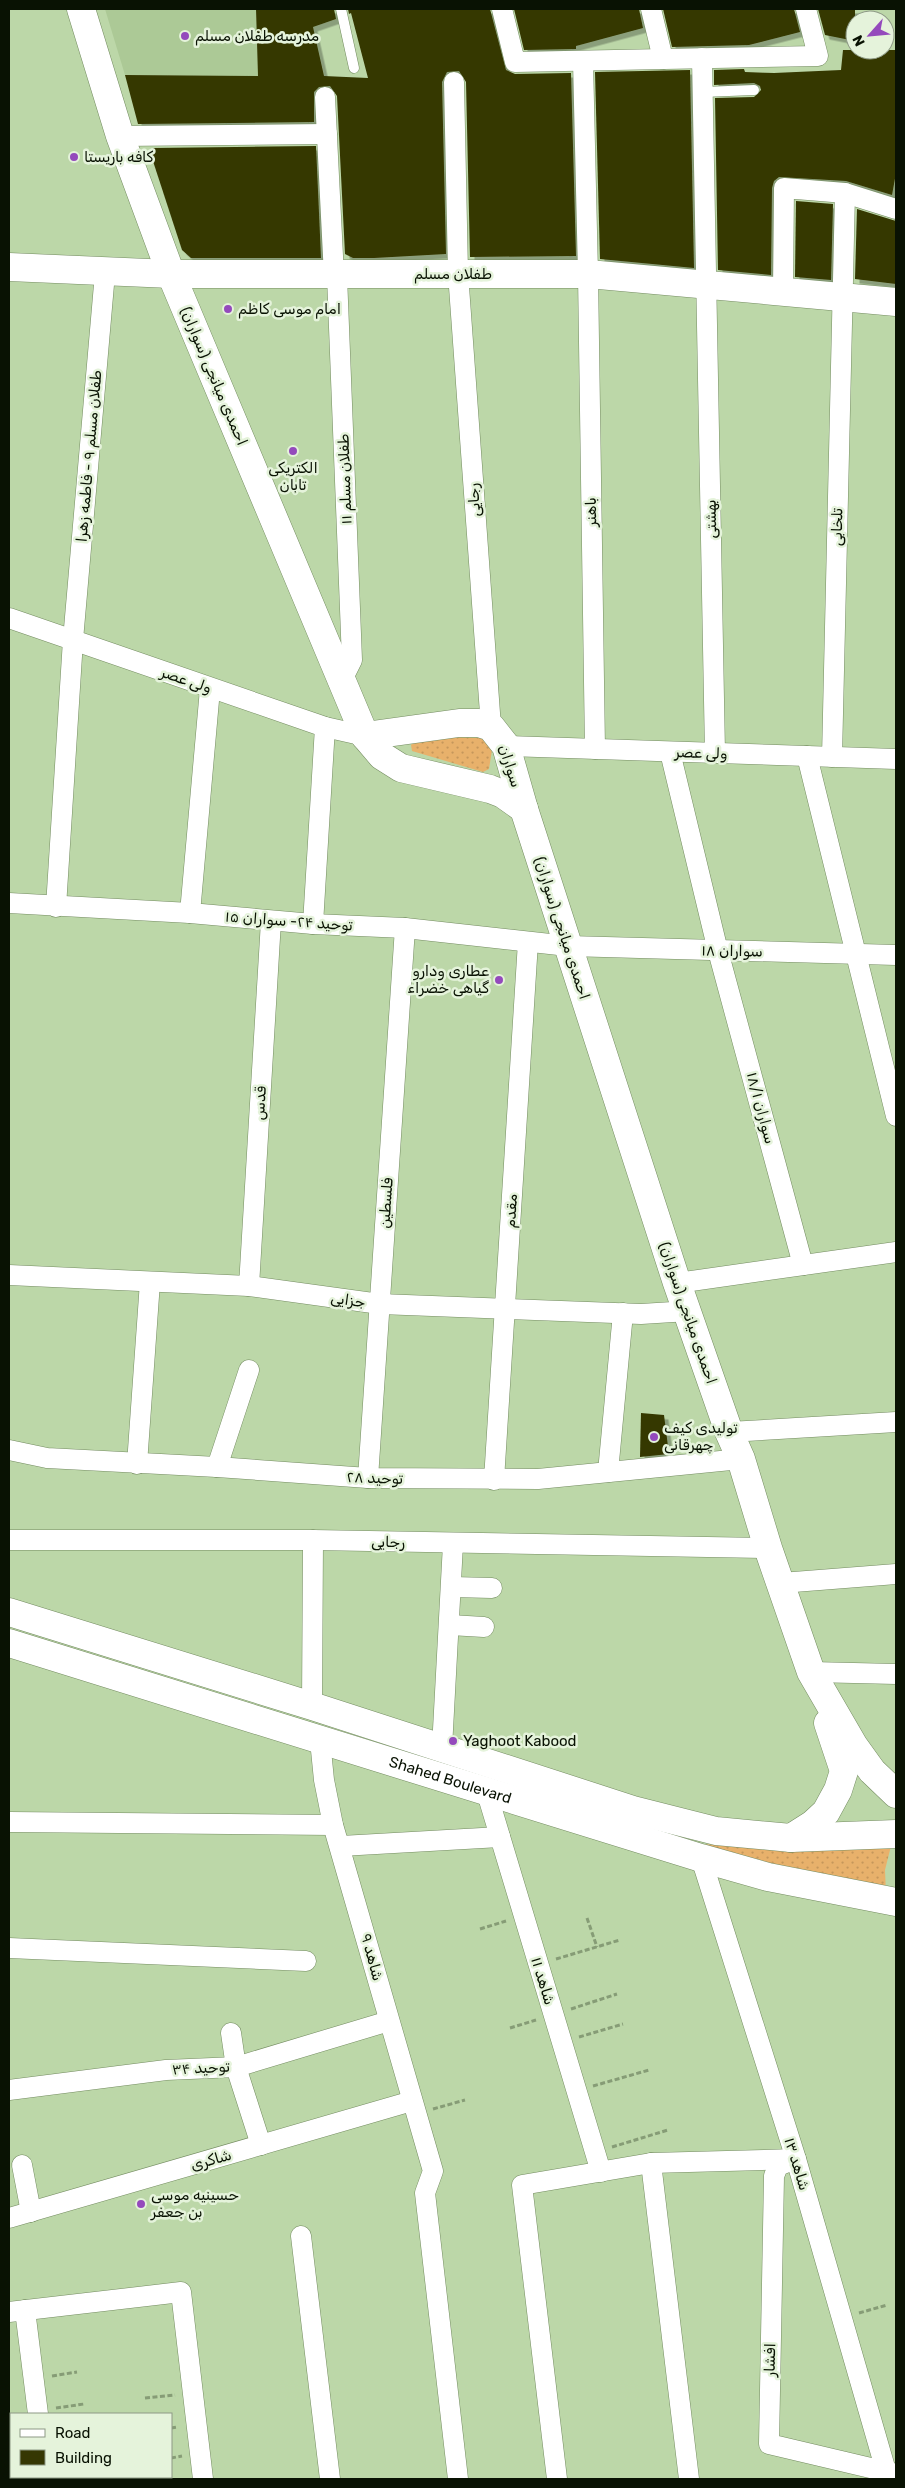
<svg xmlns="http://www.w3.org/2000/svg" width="905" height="2488" viewBox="0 0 905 2488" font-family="Rubik,Vazirmatn,sans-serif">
	<defs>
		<pattern id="grass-dots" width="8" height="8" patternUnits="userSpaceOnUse" patternTransform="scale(1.25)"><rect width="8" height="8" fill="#e8b16b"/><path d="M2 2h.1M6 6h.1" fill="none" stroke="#c6975b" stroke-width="1.8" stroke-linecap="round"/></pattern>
		<filter id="shadow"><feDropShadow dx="4.5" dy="4.5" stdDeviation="0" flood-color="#0004"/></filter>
	</defs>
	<rect width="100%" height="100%" fill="#bcd7a8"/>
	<polygon fill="#acc996" points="105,9 256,9 259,76 125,75"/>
	<g fill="url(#grass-dots)">
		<polygon points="447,737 485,738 492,750 489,769 483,772 412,751 411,745 416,740"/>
		<polygon points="893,1838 885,1870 886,1894 687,1844 789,1846"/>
	</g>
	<g fill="#353703" filter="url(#shadow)">
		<polygon points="256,9 334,9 336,19 313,27 324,76 368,78 351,13 349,14 348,9 490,9 506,70 515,74 571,73 576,256 470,257 466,82 459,71 447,72 442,82 446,254 374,258 353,258 345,254 337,96 330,86 319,87 314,92 314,122 138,124 125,75 258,76"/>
		<polygon points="514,9 639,9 643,28 576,46 576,49 524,50"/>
		<polygon points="663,9 794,9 800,32 749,45 672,47"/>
		<polygon points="818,9 855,9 855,41 825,35"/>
		<polygon points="843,50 896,50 896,173 892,195 846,181 779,177 774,181 772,188 771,275 718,270 715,98 754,97 761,90 760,86 754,83 714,85 714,70 744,69 745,72 774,73 841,70"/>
		<polygon points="690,70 694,268 600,259 595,72"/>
		<polygon points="316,146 321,258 191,258 182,250 150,152 153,148"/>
		<polygon points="796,201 833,204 831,280 795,277"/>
		<polygon points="857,209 896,221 896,284 855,279"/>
		<polygon points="641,1413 664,1415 669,1454 640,1457"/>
	</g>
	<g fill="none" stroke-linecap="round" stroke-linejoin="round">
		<g stroke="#748c61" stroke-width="11">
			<g id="lane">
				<polyline points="341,9 354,68"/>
				<polyline points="703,92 754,90"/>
			</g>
		</g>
		<g stroke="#748c61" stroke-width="21">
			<g id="street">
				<polyline points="502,9 515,62 818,56 806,9"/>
				<polyline points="651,9 663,59"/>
				<polyline points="702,58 715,753"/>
				<polyline points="583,61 588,274 595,749"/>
				<polyline points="454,82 458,273 491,727"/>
				<polyline points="325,97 334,276"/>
				<polyline points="120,136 327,134"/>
				<polyline points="337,276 352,660 342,680"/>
				<polyline points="783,292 784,188 845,193 896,209"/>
				<polyline points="9,618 325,727 365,736"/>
				<polyline points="506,746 896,759"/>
				<polyline points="670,752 718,951 803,1265"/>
				<polyline points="807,756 896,1116"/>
				<polyline points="832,757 845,193"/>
				<polyline points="9,903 190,913 313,924 405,928 568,946 896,955"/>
				<polyline points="56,907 73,640 105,273"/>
				<polyline points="190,913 210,689"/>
				<polyline points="313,924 325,727"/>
				<polyline points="9,1275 249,1286 380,1304 641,1314 689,1311"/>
				<polyline points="677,1283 896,1252"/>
				<polyline points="249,1286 271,921"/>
				<polyline points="729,1432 896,1422"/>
				<polyline points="9,1450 47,1458 217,1467 368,1478 538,1479 741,1459"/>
				<polyline points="137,1464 150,1282"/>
				<polyline points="217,1467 249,1370"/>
				<polyline points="608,1472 623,1313"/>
				<polyline points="368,1478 405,928"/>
				<polyline points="494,1480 528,942"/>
				<polyline points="9,1540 313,1540 768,1548"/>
				<polyline points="781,1583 896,1574"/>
				<polyline points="452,1587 492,1588"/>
				<polyline points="450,1625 484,1627"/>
				<polyline points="811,1672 896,1674"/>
				<polyline points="312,1706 313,1540"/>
				<polyline points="320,1740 324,1780 333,1825 433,2171 425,2193 458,2479"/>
				<polyline points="442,1748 453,1544"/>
				<polyline points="486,1790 601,2172"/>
				<polyline points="9,1822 333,1825"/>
				<polyline points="341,1846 500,1837"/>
				<polyline points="701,1858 796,2159 886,2471"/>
				<polyline points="9,1948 306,1961"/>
				<polyline points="231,2033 236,2067 261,2145"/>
				<polyline points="9,2090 166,2070 236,2067 389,2021"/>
				<polyline points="795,2159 778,2166 774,2176 769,2444 896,2474"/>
				<polyline points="651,2163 689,2479"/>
				<polyline points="22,2165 31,2212"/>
				<polyline points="9,2218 412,2101"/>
				<polyline points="301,2236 330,2479"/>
				<polyline points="25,2310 38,2414"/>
				<polyline points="9,2312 181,2292 203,2479"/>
				<polyline points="46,2477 46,2479"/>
				<polyline points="557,2479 522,2185 651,2163 796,2159"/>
			</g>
		</g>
		<g stroke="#748c61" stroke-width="29">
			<g id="secondary">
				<polyline points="81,9 120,136 171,274 365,736 382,756 401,768 490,789 503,794 524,809"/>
				<polyline points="9,267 171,274 588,274 896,302"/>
				<polyline points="365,736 459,723 479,723 491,727 506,746 524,809 677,1283 729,1432 741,1459 768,1548 811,1672 854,1746 872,1771 896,1794"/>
				<polyline points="9,1612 312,1706 633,1810 716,1831 791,1838 896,1834"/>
				<path id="s1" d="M9,1643L701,1858L768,1877L896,1902"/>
				<polyline points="791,1838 813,1824 826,1812 838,1790 844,1771 828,1723"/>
			</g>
		</g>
		<g stroke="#869c76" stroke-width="3" stroke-dasharray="5 2.5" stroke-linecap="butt">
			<polyline points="587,1918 597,1947"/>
			<polyline points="480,1929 506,1921"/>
			<polyline points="556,1959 620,1940"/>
			<polyline points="571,2009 617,1994"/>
			<polyline points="510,2028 536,2020"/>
			<polyline points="579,2037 623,2024"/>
			<polyline points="593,2086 649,2070"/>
			<polyline points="433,2109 465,2100"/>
			<polyline points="612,2147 668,2130"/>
			<polyline points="859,2313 887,2305"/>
			<polyline points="52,2376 77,2372"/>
			<polyline points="145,2398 175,2395"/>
			<polyline points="56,2408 84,2404"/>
			<polyline points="171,2428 178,2427"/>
			<polyline points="9,2448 11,2447"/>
			<polyline points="171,2458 182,2456"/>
		</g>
		<use href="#lane" stroke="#fff" stroke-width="10"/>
		<use href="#street" stroke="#fff" stroke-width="20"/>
		<use href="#secondary" stroke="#fff" stroke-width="28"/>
	</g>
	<g fill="#944abc" stroke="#e5f3db" stroke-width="2">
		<circle cx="185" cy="36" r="5"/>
		<circle cx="74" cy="157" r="5"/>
		<circle cx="228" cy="309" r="5"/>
		<circle cx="293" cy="451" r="5"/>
		<circle cx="499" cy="980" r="5"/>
		<circle cx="654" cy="1437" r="5"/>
		<circle cx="453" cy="1741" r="5"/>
		<circle cx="141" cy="2204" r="5"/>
	</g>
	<g text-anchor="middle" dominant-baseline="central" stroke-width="5" stroke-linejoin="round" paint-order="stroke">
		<g font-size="15" fill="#091203" stroke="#e5f3db" text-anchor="start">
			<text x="195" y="36">مدرسه طفلان مسلم</text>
			<text x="84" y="157">کافه باریستا</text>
			<text x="238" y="309">امام موسی کاظم</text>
			<text x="293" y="468" text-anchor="middle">الکتریکی<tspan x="293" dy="17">تابان</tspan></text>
			<text x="489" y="971" text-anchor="end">عطاری ودارو<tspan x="489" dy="17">گیاهی خضراء</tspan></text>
			<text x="664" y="1428">تولیدی کیف<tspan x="664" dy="17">چهرقانی</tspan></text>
			<text x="463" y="1741">Yaghoot Kabood</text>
			<text x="151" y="2195">حسینیه موسی<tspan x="151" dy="17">بن جعفر</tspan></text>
		</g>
		<g font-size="15" fill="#091203" stroke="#e5f3db">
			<text x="453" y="274">طفلان مسلم</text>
			<text transform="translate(214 376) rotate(67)">احمدی میانجی (سواران)</text>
			<text transform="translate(89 456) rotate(-85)">طفلان مسلم ۹ - فاطمه زهرا</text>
			<text transform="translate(345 479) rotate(-92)">طفلان مسلم ۱۱</text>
			<text transform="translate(474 500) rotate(-94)">رجایی</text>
			<text transform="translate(591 512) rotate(-91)">باهنر</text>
			<text transform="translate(711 519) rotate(-91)">بهشتی</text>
			<text transform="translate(837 527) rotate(-89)">تلخابی</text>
			<text transform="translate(186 680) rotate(19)">ولی عصر</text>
			<text transform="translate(701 753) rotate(2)">ولی عصر</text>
			<text transform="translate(510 766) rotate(72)">سواران</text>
			<text transform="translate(289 921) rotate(4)">توحید ۲۴- سواران ۱۵</text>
			<text transform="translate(562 928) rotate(72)">احمدی میانجی (سواران)</text>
			<text transform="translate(732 951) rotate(1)">سواران ۱۸</text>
			<text transform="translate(260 1103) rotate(-87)">قدس</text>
			<text transform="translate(761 1108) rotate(75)">سواران ۱۸/۱</text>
			<text transform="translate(386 1203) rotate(-86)">فلسطین</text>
			<text transform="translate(511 1211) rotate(-86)">مقدم</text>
			<text transform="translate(348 1300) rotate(8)">جزایی</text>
			<text transform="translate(688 1313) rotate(71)">احمدی میانجی (سواران)</text>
			<text transform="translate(375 1478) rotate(2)">توحید ۲۸</text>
			<text transform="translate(388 1542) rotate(1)">رجایی</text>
			<text stroke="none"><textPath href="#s1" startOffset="462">Shahed Boulevard</textPath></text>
			<text transform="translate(372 1957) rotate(75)">شاهد ۹</text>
			<text transform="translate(543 1981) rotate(73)">شاهد ۱۱</text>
			<text transform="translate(201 2068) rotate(-3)">توحید ۳۴</text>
			<text transform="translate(211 2160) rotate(-16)">شاکری</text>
			<text transform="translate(797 2164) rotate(73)">شاهد ۱۳</text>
			<text transform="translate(770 2360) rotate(-89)">افشار</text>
		</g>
	</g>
	<rect width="905" height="2488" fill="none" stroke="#091203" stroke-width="20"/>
	<rect x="10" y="2413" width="162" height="65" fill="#e5f3db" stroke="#8d9985"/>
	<rect x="20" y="2429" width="25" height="8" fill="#ffffff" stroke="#8d9985"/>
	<text x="55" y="2438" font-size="15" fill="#091203">Road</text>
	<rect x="20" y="2450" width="25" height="15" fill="#353703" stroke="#8d9985"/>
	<text x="55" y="2463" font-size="15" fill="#091203">Building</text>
	<g transform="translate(870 35) rotate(243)"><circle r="24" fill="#e5f3db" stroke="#8d9985"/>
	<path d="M0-4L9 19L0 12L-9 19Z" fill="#944abc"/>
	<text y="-8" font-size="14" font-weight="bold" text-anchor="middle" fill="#091203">N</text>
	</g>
</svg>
